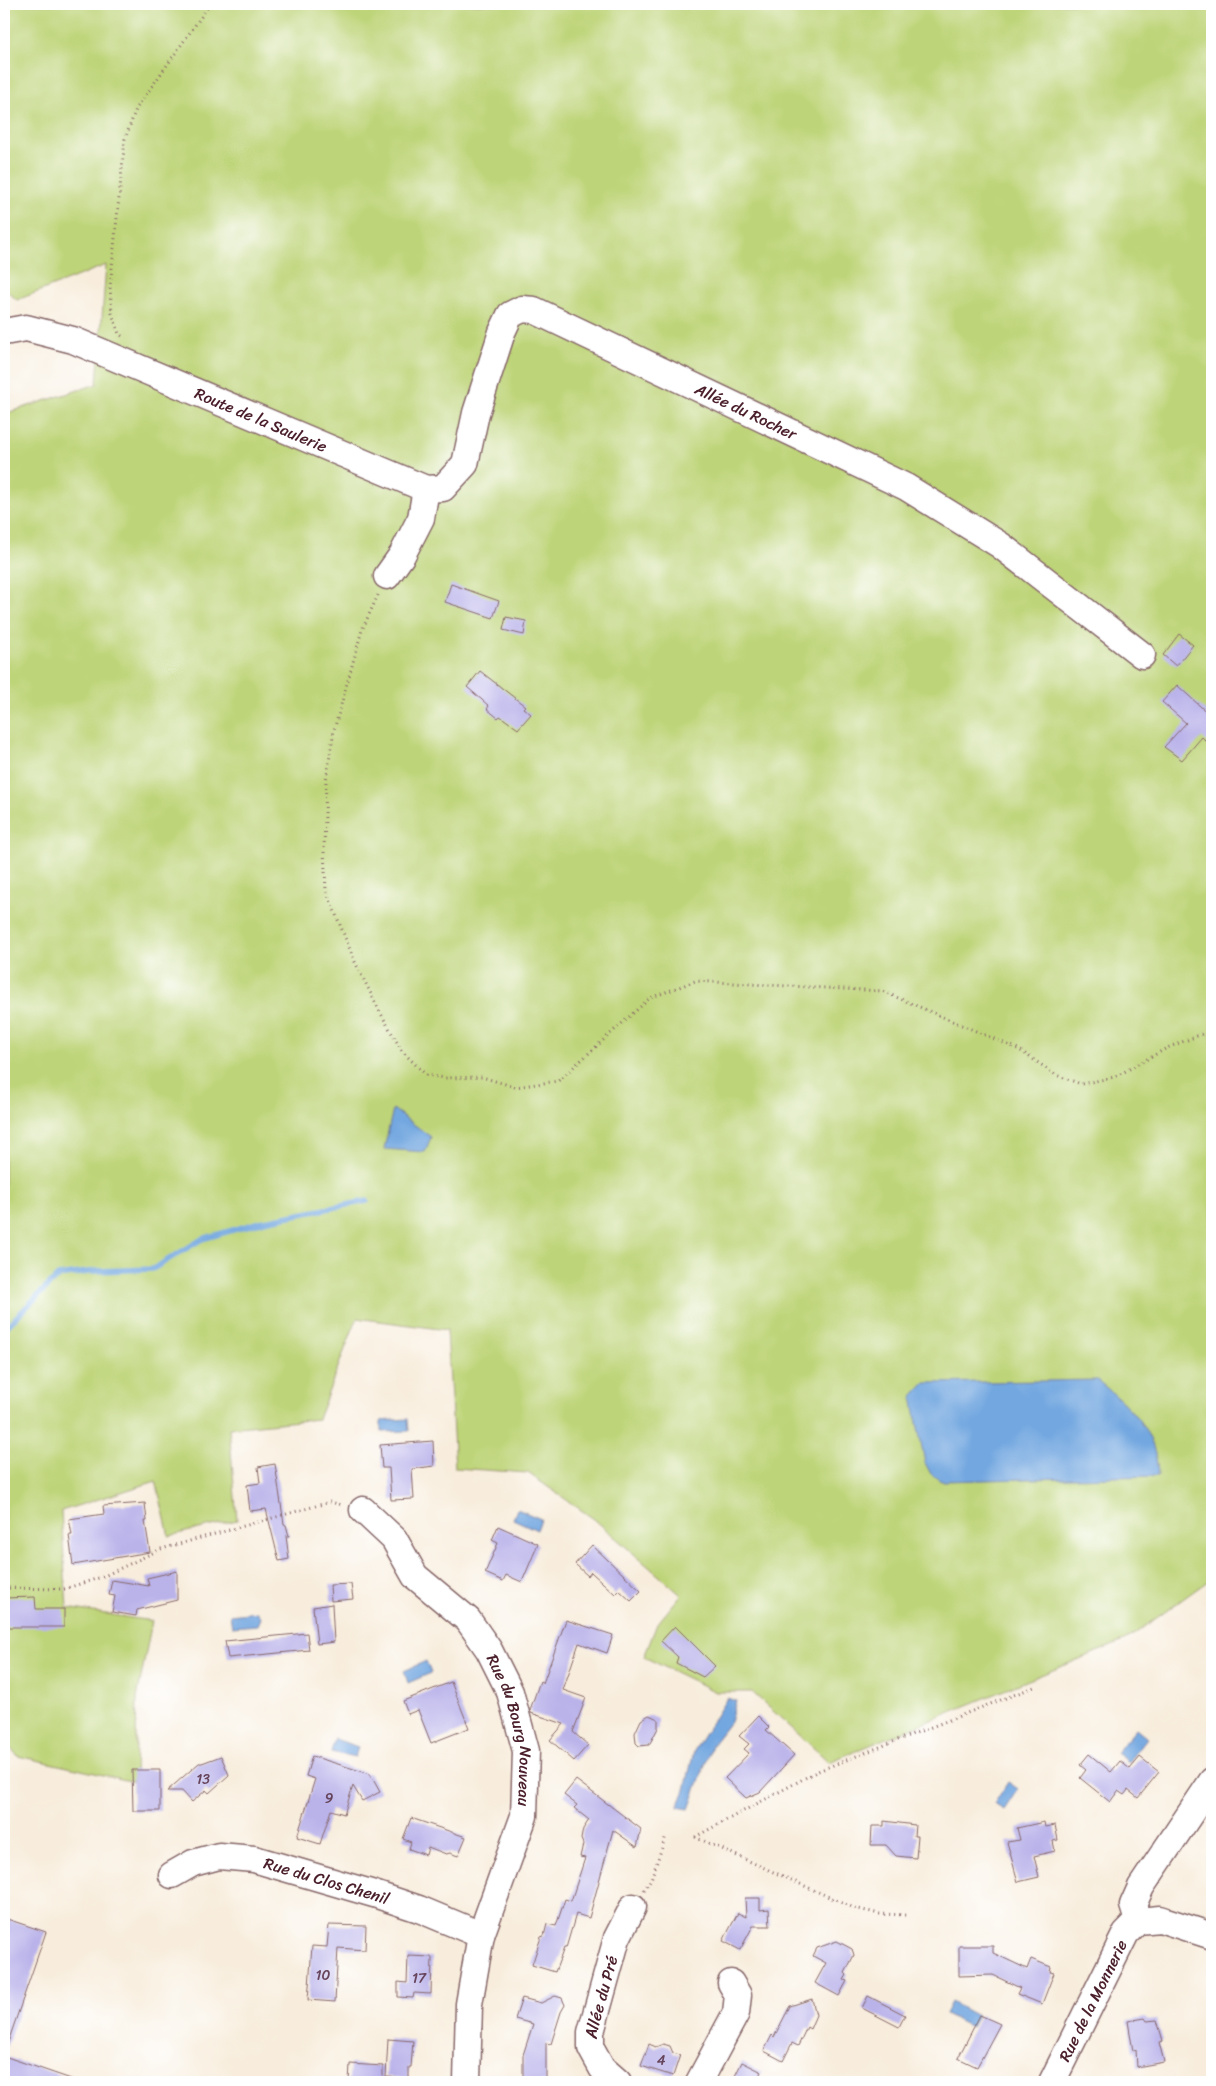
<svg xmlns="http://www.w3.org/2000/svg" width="1216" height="2086" viewBox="0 0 1216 2086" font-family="Sriracha,sans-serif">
	<rect width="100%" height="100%" fill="#fff"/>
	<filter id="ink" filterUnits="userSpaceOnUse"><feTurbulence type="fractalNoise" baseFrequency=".02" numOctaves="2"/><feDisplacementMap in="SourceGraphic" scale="10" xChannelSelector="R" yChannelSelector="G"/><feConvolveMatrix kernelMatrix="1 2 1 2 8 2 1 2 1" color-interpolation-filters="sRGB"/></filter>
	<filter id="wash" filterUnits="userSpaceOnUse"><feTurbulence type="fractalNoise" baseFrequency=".0096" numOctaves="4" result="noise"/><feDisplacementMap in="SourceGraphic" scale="20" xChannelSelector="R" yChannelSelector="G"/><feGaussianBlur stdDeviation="1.12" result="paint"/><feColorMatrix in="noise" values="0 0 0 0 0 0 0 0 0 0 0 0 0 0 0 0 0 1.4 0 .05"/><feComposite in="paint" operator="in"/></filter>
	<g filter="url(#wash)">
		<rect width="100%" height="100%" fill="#f8eddc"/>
		<polygon fill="#bed478" stroke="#847a52" points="4,4 1212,4 1212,1578 1126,1640 829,1762 752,1692 716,1692 644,1657 657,1624 681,1595 594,1519 528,1473 455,1468 447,1330 357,1318 318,1419 229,1428 237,1520 169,1536 156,1481 61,1511 67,1608 152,1621 137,1698 135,1782 18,1756 4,1742 4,414 97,384 106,265 17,300 4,288"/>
		<g fill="#73a7e0" stroke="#5e6386">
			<polygon points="393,1109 431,1137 425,1152 384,1149"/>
			<path d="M1097,1380C1130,1407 1157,1430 1158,1476L941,1481L931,1474L925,1463L912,1397L925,1383Z"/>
			<polygon points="408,1419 409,1431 381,1432 381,1421"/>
			<polygon points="517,1509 541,1519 537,1530 513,1519"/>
			<polygon points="257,1612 261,1618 258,1625 232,1627 230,1615"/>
			<polygon points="426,1661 431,1673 408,1683 404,1671"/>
			<polygon points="727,1698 736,1701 730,1722 712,1745 689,1809 678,1807 685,1790 694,1751"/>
			<polygon points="1136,1729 1147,1738 1128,1762 1116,1753"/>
			<polygon points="335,1739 358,1747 355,1757 331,1752"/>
			<polygon points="1008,1782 1018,1789 1004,1810 994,1804"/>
			<polygon points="951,2002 977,2016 971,2027 945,2014"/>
		</g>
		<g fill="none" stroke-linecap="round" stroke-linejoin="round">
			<polyline stroke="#73a7e0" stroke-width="5.5" points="4,1329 58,1276 96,1271 153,1269 202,1239 264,1221 367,1201"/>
		</g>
		<g id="blocks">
			<g fill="#bab3ea">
				<polygon points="451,584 499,601 493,618 445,602"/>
				<polygon points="506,617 526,621 524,635 503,630"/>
				<polygon points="1179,634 1193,645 1176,666 1163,655"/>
				<polygon points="480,671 525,706 523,708 531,714 518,729 500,716 498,718 487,709 489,706 467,687"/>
				<polygon points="1177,685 1212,717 1212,747 1202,737 1182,760 1164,747 1186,723 1162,702"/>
				<polygon points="433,1441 434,1466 412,1469 414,1499 391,1500 389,1468 382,1468 380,1445"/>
				<polygon points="275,1464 284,1524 286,1525 289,1536 286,1536 289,1559 279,1561 266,1509 250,1511 247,1485 260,1483 258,1467"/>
				<polygon points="145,1503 147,1521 145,1521 150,1552 73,1565 69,1535 72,1535 69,1519 104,1514 103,1506"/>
				<polygon points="498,1526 538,1544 522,1582 506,1575 503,1581 485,1573 498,1543 492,1540"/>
				<polygon points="592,1545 641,1591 631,1601 619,1590 615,1594 591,1572 588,1576 575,1564"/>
				<polygon points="177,1571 177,1600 137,1610 136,1616 112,1612 115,1596 109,1595 112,1580 149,1586 147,1578"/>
				<polygon points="351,1584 353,1599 331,1601 330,1585"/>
				<polygon points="35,1597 36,1609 64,1609 64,1627 4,1627 4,1598"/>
				<polygon points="332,1604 334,1642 317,1644 313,1607"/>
				<polygon points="566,1620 613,1635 607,1653 579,1643 563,1690 586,1698 573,1732 588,1745 574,1761 550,1740 564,1724 531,1713 530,1710 540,1681 543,1683"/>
				<polygon points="675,1626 715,1666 703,1677 676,1663 678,1657 661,1641"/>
				<polygon points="307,1633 309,1650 228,1658 225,1641"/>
				<polygon points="451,1682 469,1728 431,1743 418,1710 408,1714 403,1701"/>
				<polygon points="649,1715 658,1719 658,1728 649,1745 639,1746 636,1743 635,1733 641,1720"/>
				<polygon points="758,1716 769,1727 766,1730 794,1755 760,1792 746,1798 725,1778 749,1753 744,1749 749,1744 739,1736"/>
				<polygon points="1089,1754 1111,1772 1120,1761 1130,1769 1140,1757 1159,1772 1138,1798 1128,1790 1124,1795 1118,1791 1110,1802 1080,1778 1086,1770 1080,1765"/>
				<polygon points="221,1756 229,1775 209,1793 206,1790 192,1802 182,1791 167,1791 199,1763 202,1763"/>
				<polygon points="312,1756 370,1774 380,1792 362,1801 353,1786 344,1814 331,1810 320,1844 297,1837 315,1779 306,1776"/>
				<polygon points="132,1770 160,1770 160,1811 133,1811"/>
				<polygon points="576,1780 641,1829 637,1847 613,1830 589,1918 576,1914 566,1948 564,1948 555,1972 532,1965 541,1937 544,1936 547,1924 556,1926 565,1899 571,1901 585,1858 580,1857 583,1844 581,1839 583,1829 589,1820 574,1808 577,1805 564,1795"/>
				<polygon points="411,1818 466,1837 458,1856 450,1853 446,1854 428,1847 426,1855 409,1849 411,1842 403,1839"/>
				<polygon points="884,1821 915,1825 914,1836 918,1836 916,1858 896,1856 886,1845 871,1845 872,1826 884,1826"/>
				<polygon points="1044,1822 1045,1827 1055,1825 1058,1840 1053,1841 1055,1851 1034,1856 1039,1877 1018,1882 1007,1842 1020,1840 1017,1828"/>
				<polygon points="745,1898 760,1898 760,1910 769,1909 770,1926 753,1926 740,1950 723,1941 738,1913 746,1917"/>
				<polygon points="4,1918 46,1932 6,2048 4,2047"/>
				<polygon points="329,1925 366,1926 365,1950 338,1948 335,2002 308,2000 312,1946 327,1947"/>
				<polygon points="837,1941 852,1949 854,1955 845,1973 847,1975 844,1980 847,1981 839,1996 815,1983 826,1963 813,1956 817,1948"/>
				<polygon points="959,1946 993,1946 993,1953 1027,1969 1031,1959 1051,1967 1050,1972 1054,1973 1042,2004 1017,1994 1020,1988 993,1975 959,1976"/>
				<polygon points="408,1956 432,1957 431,1994 414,1993 413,1998 398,1997 398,1982 407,1983"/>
				<polygon points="555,1996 562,1998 565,2005 561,2012 551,2044 546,2043 546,2082 526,2082 526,2079 523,2078 523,2055 533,2024 515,2019 522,1998 541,2003"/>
				<polygon points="868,1996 905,2015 899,2027 862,2008"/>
				<polygon points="812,1999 816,2015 810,2029 807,2027 798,2046 792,2043 783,2061 764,2051 772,2035 774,2037 790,2006"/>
				<polygon points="980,2015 1000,2024 977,2067 958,2058"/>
				<polygon points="1145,2018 1147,2021 1157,2020 1163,2041 1159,2042 1164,2062 1137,2067 1136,2050 1133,2051 1128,2021"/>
				<polygon points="388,2039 413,2041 411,2067 409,2067 409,2078 386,2077"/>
				<polygon points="649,2044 656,2047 663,2044 670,2046 673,2053 680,2055 673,2076 641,2066"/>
				<polygon points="4,2056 74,2080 74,2082 4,2082"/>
				<polygon points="742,2062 762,2072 757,2082 732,2082"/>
				<polygon points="350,2064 383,2066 383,2082 349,2082"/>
			</g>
		</g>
	</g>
	<g filter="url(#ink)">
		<use href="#blocks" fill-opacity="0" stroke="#876769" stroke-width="1"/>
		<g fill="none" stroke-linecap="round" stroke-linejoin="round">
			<g stroke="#876769" stroke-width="29">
				<g id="minor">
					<path id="s1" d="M4,332L26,328L73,340L426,489L421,518L402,555L387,576"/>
					<path id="s2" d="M426,489L443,488L465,464L476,413L502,332L510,315L522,309L534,310L906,487L1000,545L1142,655"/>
					<path id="s3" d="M363,1510L394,1539L415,1576L468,1620L489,1650L510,1692L526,1751L524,1816L481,1935L469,2004L467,2082"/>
					<path id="s4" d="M172,1875L193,1863L219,1856L254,1859L374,1894L419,1909L481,1935"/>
					<polyline points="1138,1921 1133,1905 1141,1887 1212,1781"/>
					<polyline points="1138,1921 1160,1919 1212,1936"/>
					<path id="s5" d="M618,2082L602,2068L591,2048V2032L617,1938L633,1907"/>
					<polyline points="699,2082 736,2013 738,1995 731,1983"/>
					<path id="s6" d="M1052,2082L1126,1933L1138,1921"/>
				</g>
			</g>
			<g stroke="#876769" stroke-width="3" stroke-dasharray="1 4" stroke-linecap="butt">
				<polyline points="4,11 10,4"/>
				<polyline points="122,336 119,334 112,313 110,287 125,139 136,109 210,4"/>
				<polyline points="378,595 362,630 334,730 326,781 324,851 326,890 355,962 380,1012 402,1051 426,1075 445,1078 482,1077 515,1087 558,1081 650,998 695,981 882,991 1018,1049 1056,1075 1081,1084 1115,1077 1167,1048 1212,1030"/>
				<polyline points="4,1588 64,1589 102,1577 161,1549 330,1502 343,1505"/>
				<polyline points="695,1837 818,1771 1034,1687"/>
				<polyline points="695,1837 854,1908 880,1914 906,1915"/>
				<polyline points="644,1890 651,1879 666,1836"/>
			</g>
			<use href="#minor" stroke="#fff" stroke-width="26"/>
		</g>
	</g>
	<g text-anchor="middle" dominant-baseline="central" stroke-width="4" stroke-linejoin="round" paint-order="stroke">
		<g font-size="14" fill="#66445b">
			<text x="203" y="1779">13</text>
			<text x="329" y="1798">9</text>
			<text x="323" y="1975">10</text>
			<text x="419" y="1978">17</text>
			<text x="661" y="2060">4</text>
		</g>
		<g font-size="16" fill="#4a1f2b" stroke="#fff">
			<text stroke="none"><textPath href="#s2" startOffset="466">Allée du Rocher</textPath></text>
			<text stroke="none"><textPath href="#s1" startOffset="275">Route de la Saulerie</textPath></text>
			<text stroke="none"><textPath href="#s3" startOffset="275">Rue du Bourg Nouveau</textPath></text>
			<text stroke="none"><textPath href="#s4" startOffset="162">Rue du Clos Chenil</textPath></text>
			<text stroke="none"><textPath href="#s5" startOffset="96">Allée du Pré</textPath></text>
			<text stroke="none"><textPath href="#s6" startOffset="91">Rue de la Monnerie</textPath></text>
		</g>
	</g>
	<rect width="1216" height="2086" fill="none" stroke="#fff" stroke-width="20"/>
</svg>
